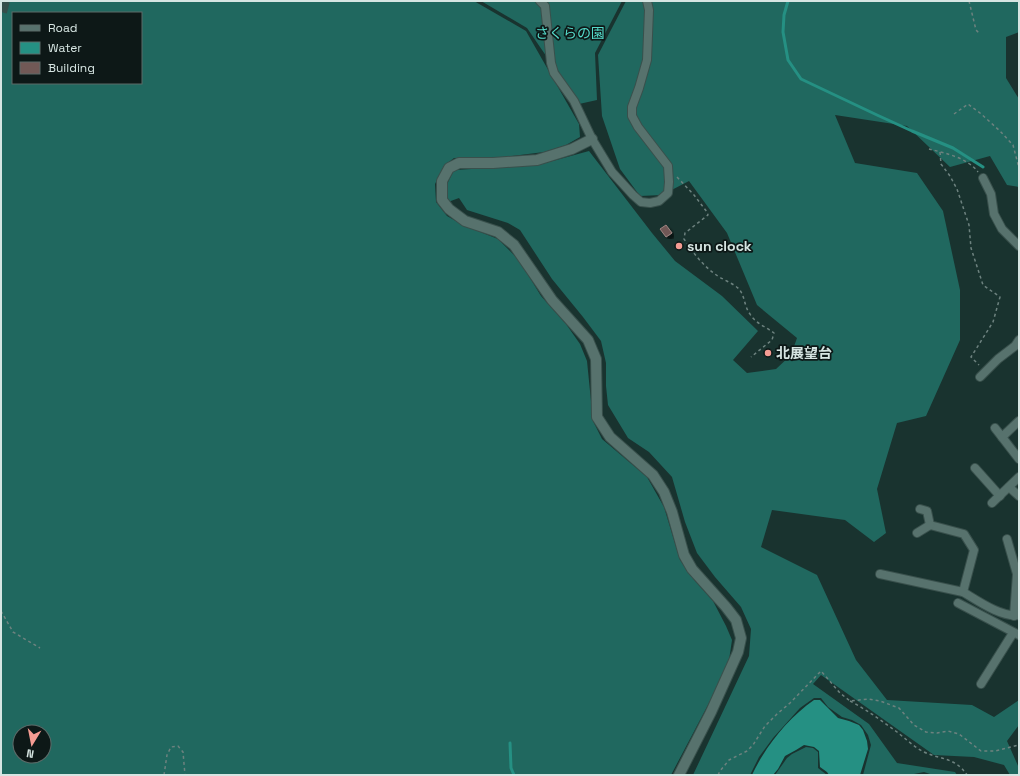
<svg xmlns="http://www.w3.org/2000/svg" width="1020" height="776" viewBox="0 0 1020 776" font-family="'Space Grotesk','Noto Sans JP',sans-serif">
	<defs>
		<filter id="shadow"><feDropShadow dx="3.5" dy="3.5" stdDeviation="1" flood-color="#0009"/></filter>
	</defs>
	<rect width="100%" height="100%" fill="#19332f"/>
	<g fill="#20685f" fill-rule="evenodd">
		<path d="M1,1H474L526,31L579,124L580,137L566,145L544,152L505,157L454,158L444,166L435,184L436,202L447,216L465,226L498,239L519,260L541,296L566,324L580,344L587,361L593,421L602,439L647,477L664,507L680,560L695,581L713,601L726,626L732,640L728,667L671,775H1ZM13,13H141V83H13ZM20,732H44V756H20Z"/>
		<polygon points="481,1 622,1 595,53 597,100 579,104 527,28"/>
		<polygon points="626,1 1019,1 1019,32 1006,37 1006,78 1019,99 1019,187 1007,185 990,156 950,167 907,126 835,115 855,163 917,173 943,211 960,290 960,340 926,416 897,423 877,489 886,533 874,542 845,520 772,510 761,547 817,575 856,660 887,700 972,705 994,717 1019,700 1019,725 1007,741 1019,768 1019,775 1010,775 1004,765 974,757 934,755 821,675 813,684 869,724 897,763 955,772 957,775 933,775 924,772 914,774 912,775 863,775 871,745 868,735 861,725 852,720 842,717 828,707 821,698 814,698 800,708 773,738 759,757 750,775 693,775 749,656 751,629 741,607 715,577 697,553 685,522 672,477 649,452 628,438 608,405 606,386 606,363 601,341 583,317 552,279 520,230 508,223 467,210 459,198 448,202 446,186 454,170 538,165 589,151 652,233 675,261 722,296 758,331 733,360 747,373 776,369 791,355 797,338 757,305 727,233 689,181 662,195 640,196 620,169 602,116 598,55"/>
		<polygon points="806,747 813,748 818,752 818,768 827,775 775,775 787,758 792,754"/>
	</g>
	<path fill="#259083" d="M814,700H820L838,718L849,721L859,725L863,730L867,741L868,749L860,775H829L827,772L820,767L819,751L814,747L804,745L796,750L785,756L778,769L773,775H752C765,747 788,718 814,700Z"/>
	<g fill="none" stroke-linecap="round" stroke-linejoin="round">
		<g stroke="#259083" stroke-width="3">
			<polyline points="788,1 784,15 783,32 788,60 801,79 877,115 912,131 953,148 983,167"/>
			<polyline points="510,743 511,768 514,775"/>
		</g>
	</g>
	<polygon fill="#715956" stroke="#9f8582" filter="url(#shadow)" points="666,225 672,233 666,237 660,229"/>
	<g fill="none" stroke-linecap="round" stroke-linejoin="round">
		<polyline stroke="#354e4a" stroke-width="12" stroke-dasharray="12 6" stroke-linecap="butt" points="1,12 4,1"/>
		<g stroke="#39504c" stroke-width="10">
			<g id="street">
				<polyline points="540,1 545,6 551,63 554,73 574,101 592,139 612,172 633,195 641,202 650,203 659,201 668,193 669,182 668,166 638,127 632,116 632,107 639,88 647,60 649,10 647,1"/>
				<polyline points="983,178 991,194 994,214 1002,229 1019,246"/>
				<polyline points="980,377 998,359 1015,346 1019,340"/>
				<polyline points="995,428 1019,459"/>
				<polyline points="1002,437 1019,421"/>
				<polyline points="975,468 1000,496"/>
				<polyline points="1009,487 1019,496"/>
				<polyline points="992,503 1019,477"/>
				<path d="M920,509L927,511L930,525L964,534L974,550L963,592C978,601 1002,618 1019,615"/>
				<polyline points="917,533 930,525"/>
				<polyline points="1007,539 1017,574 1014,616"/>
				<polyline points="880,574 963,592"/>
				<polyline points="958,603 1019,635"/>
				<polyline points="981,684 1013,633"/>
			</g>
		</g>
		<g stroke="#39504c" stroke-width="12">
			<polyline id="secondary" points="592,139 572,149 537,160 493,163 459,163 449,168 442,181 442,200 449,209 465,221 498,232 514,245 552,300 588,340 596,359 597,417 610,437 653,475 664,492 672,512 684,555 692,569 726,607 736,620 741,638 738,652 711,712 679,775"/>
		</g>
		<g stroke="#6d827f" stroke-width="1.5" stroke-dasharray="3 3" stroke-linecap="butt">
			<polyline points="969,1 976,30 980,34"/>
			<polyline points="954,114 968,104 980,113 1000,131 1013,145 1019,168"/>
			<path d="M929,149C945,153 968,158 978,172"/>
			<polyline points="940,152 941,164 950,176 957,189 969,225 971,248 983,285 1000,297 993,322 971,357 979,365"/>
			<path d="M677,177L694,195L707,212L708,215L685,233L684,239C692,251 702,265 715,274C721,279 733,283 739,289C745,296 744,306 750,314C755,323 766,327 774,333L772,340L751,357"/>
			<polyline points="1,611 13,632 40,648"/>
			<path d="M850,701C867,710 882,721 897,732C906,739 914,747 924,752C941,760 955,757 967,775"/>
			<polyline points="164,775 167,755 171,747 178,746 183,752 185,775"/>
			<polyline points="718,775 720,771 729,760 747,751 753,745 758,737 765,726 777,714 790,703 821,671 840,693 850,701 868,699 880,701 899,708 914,725 926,732 937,733 948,731 959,734 981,751 995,751 1019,745"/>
		</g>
		<use href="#street" stroke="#57726d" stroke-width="8"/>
		<use href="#secondary" stroke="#57726d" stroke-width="10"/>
	</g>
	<g fill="#f59c93" stroke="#0d1817" stroke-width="1.5">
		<circle cx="679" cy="246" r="4"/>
		<circle cx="768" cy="353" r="4"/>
	</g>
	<g text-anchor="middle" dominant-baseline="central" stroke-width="3.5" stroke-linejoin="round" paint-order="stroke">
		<g font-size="14" fill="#55dbca" stroke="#0d1817">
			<text x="570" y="33">さくらの園</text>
		</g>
		<g font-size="14" font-weight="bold" fill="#d6e5e2" stroke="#0d1817" text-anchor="start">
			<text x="687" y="246">sun clock</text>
			<text x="776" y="353">北展望台</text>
		</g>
	</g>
	<rect width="1020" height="776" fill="none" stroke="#d6e5e2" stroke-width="4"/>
	<rect x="12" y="12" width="130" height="72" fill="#0d1817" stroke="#5d6a68"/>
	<rect x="20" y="25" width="20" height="6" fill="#57726d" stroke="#5d6a68"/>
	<text x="48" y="32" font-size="12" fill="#d6e5e2">Road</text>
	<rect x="20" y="42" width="20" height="12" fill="#259083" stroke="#5d6a68"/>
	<text x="48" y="52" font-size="12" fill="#d6e5e2">Water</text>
	<rect x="20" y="62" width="20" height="12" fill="#715956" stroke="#5d6a68"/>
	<text x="48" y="72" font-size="12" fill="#d6e5e2">Building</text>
	<g transform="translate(32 744) rotate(190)"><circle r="19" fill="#0d1817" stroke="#5d6a68"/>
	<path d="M0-3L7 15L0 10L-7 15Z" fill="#f59c93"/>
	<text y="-6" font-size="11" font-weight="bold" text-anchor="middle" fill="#d6e5e2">N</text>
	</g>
</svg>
